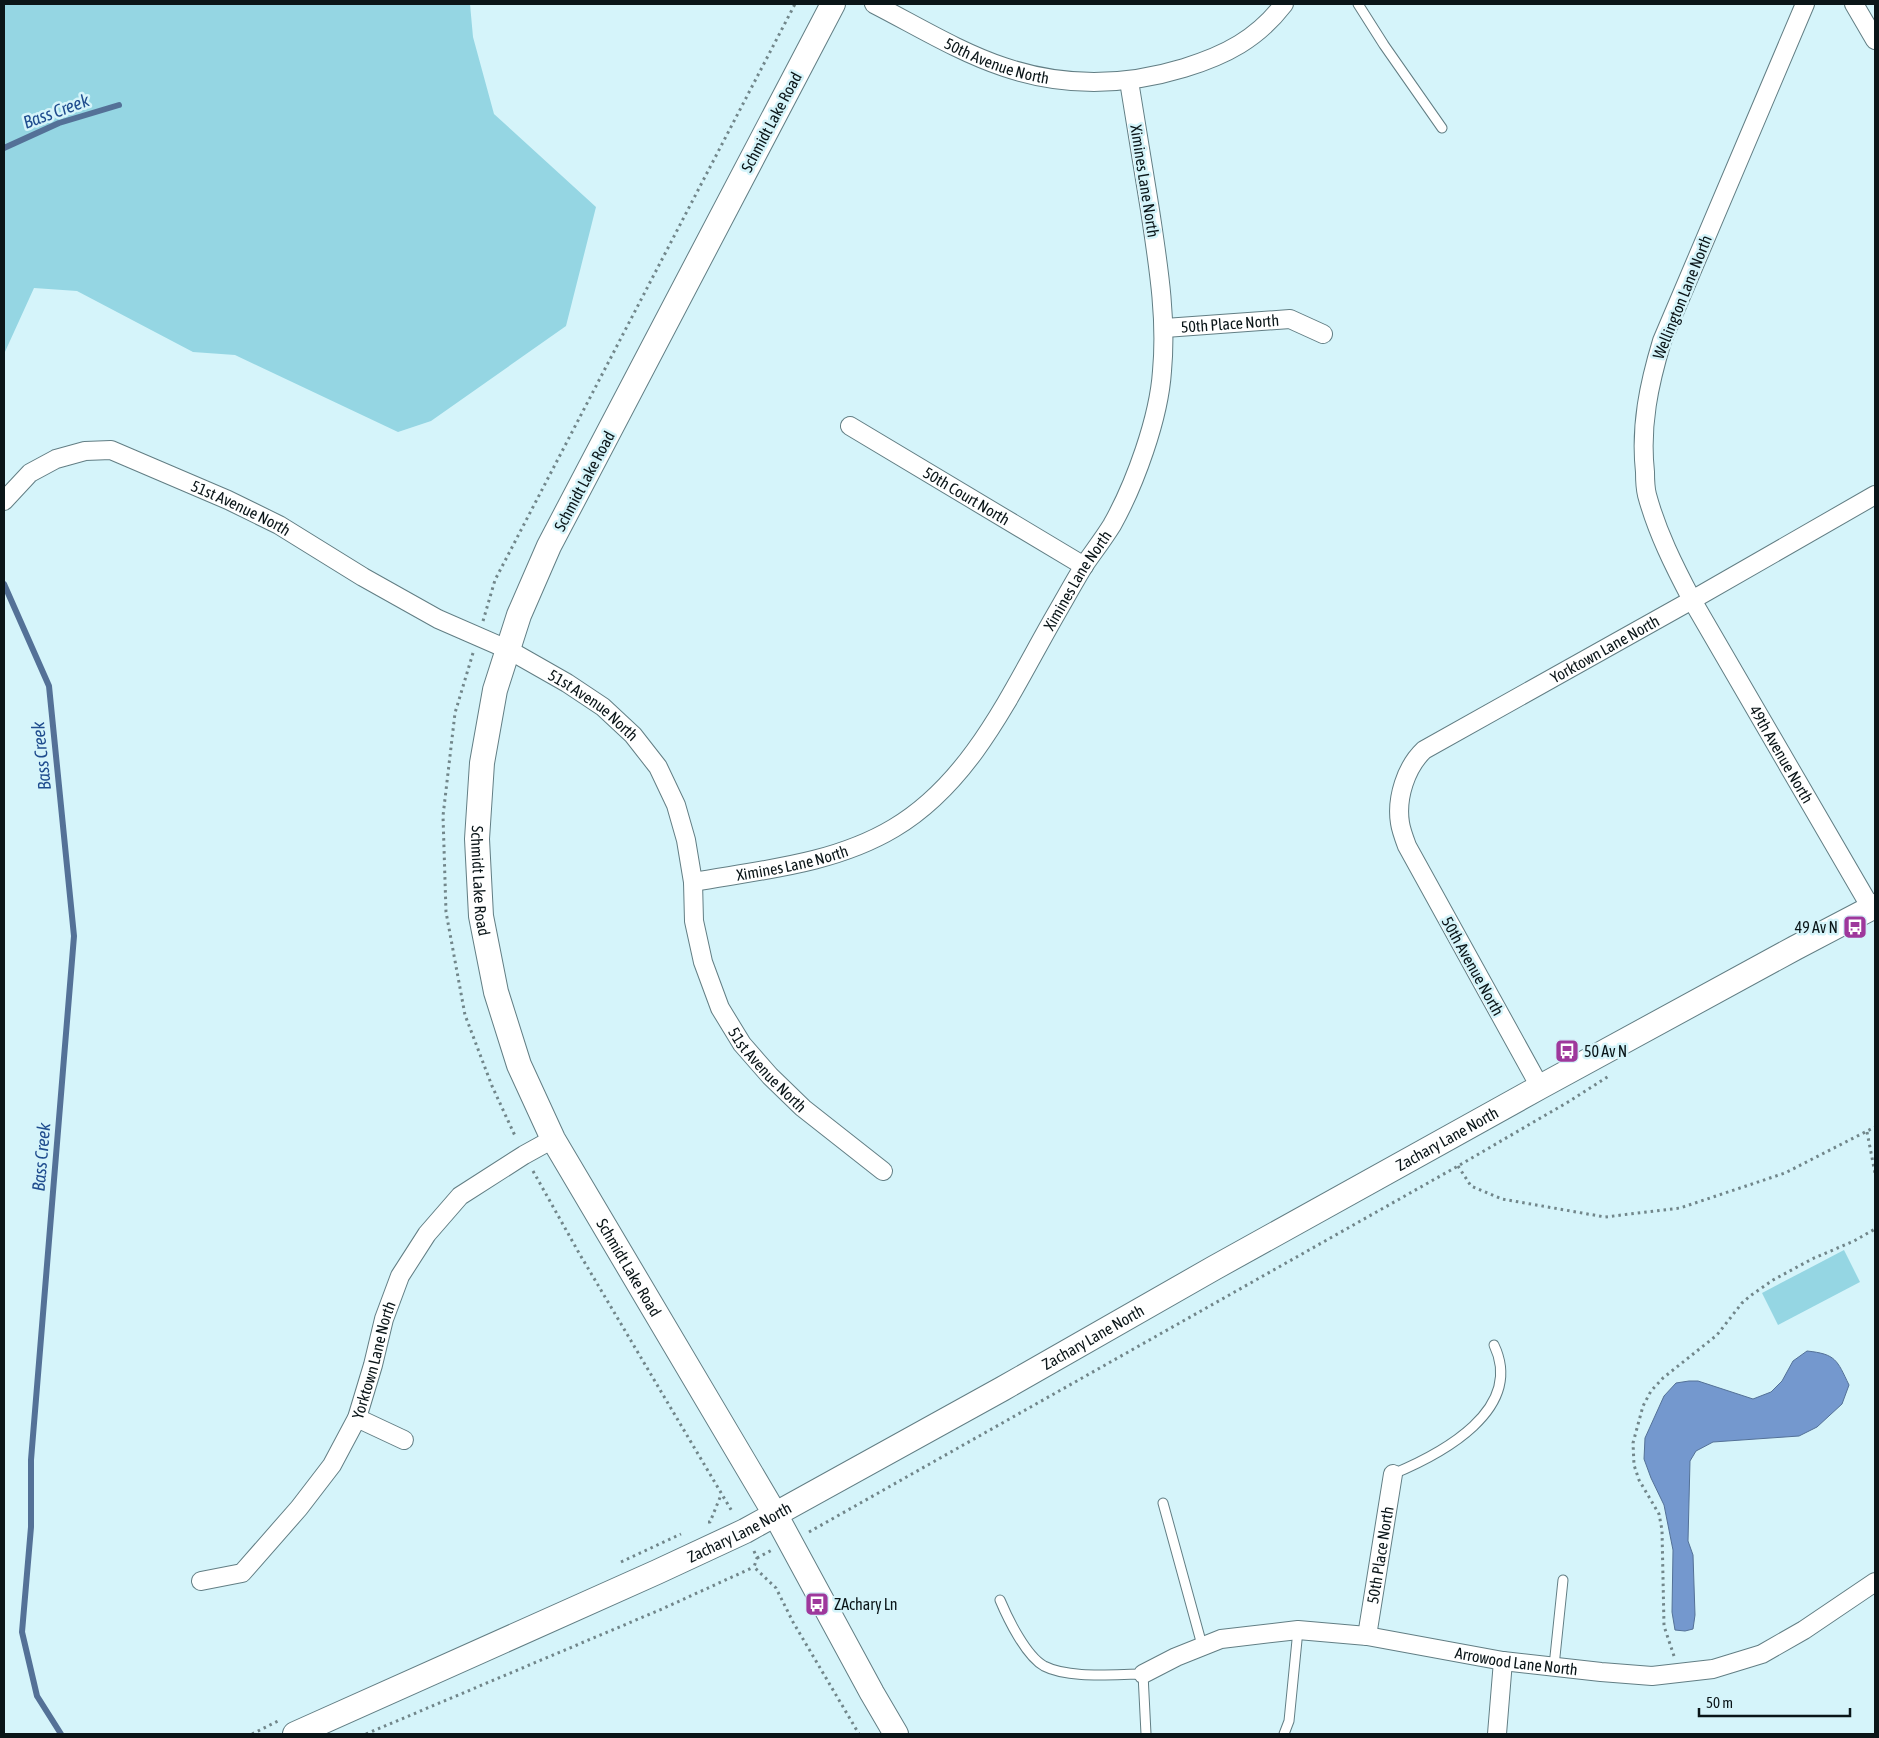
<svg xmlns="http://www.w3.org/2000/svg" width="1879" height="1738" viewBox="0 0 1879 1738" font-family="'Asap Condensed',sans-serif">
	<rect width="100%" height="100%" fill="#d5f4fa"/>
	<g fill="#95d6e3">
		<polygon points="4,4 470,4 473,37 494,114 596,207 566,326 431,421 398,432 235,355 193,352 77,291 34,288 4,354"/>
		<polygon points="1844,1250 1860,1282 1778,1325 1762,1293"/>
	</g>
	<path fill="#7498ce" stroke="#547197" d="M1807,1351C1836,1354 1837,1360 1849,1385L1842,1404L1817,1427L1799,1436L1713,1442L1696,1451L1690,1461L1688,1541L1693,1555L1695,1615L1693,1629L1685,1631L1675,1630L1672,1612L1673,1550L1664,1505L1651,1478L1644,1459L1645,1438L1664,1396L1676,1383L1689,1381H1698L1753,1399L1771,1392L1782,1381L1793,1361Z"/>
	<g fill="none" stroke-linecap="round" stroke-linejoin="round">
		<g stroke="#547197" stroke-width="6">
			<polyline points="4,148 59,123 119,105"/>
			<polyline points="4,584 49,686 74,936 31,1460 31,1527 22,1632 37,1696 61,1734"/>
		</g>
		<g stroke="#627e84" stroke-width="11">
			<g id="lane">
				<polyline points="1358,4 1384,45 1442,128"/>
				<path d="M1393,1474C1441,1454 1525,1410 1494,1345"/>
				<polyline points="1163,1503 1202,1645"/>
				<path d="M1000,1600C1008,1619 1026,1656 1044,1666C1069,1679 1115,1674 1143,1674L1146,1734"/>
				<polyline points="1554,1666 1563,1580"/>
				<polyline points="1284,1734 1289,1721 1298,1630"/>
			</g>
		</g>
		<g stroke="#627e84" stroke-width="20">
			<g id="street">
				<path id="s1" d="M874,4C917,26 959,52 1004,67C1063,87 1125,86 1184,68C1226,55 1257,39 1284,4"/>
				<path id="s2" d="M1805,4L1662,341C1649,384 1640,426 1645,472C1645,479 1645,487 1647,495C1657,532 1674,566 1692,600L1871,908"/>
				<polyline points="1854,4 1875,40"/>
				<path id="s3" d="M1165,328L1290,319L1323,334"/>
				<path id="s4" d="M850,426L1084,566"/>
				<path id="s5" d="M4,501L30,473L56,459L85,451L111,450L228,500L279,525L363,577L438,619L509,650L567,683L603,707L633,735L658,767L676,805L686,840L693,882L694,921L703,962L720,1008L742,1044L770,1076L803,1108L883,1171"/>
				<path id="s6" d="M693,882C761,870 834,864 894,828C973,781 1012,690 1056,614C1066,597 1075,580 1085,564C1094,551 1104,538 1112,525C1135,484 1159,418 1162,371C1167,317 1158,264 1150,210C1143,167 1136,124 1129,81"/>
				<path id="s7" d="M1540,1087L1407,846C1404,838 1401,830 1400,823C1396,798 1406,767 1424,750L1692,600L1875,495"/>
				<polyline points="357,1418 404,1440"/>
				<path id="s8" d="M201,1581L242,1573L299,1508L332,1465L357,1418L373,1365L384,1319L400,1276L427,1234L460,1196L524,1155L553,1139"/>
				<path id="s9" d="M1367,1636L1393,1474"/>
				<path id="s10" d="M1143,1674L1176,1657L1221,1639L1298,1630L1367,1636L1503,1661L1601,1672L1652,1676L1713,1669L1762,1654L1804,1630L1875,1582"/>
				<polyline points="1497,1734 1503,1661"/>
			</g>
		</g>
		<g stroke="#627e84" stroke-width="26">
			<g id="secondary">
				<path id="s11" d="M833,4L549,546L519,615L495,690L482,763L477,839L481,916L496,992L519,1065L553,1139L775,1514L872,1693L896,1734"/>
				<path id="s12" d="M295,1734L657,1572L745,1531L1002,1389L1214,1268L1540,1087L1795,948L1875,906"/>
			</g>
		</g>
		<g stroke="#71868a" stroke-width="3" stroke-dasharray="2.5 4" stroke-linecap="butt">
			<polyline points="483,621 495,580 795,4"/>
			<polyline points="473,653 455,713 443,816 446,912 465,1015 492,1086 516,1138"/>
			<polyline points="1867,1132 1875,1173"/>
			<polyline points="1458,1166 1471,1186 1502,1199 1605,1217 1680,1208 1785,1173 1875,1127"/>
			<polyline points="533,1171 579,1253 733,1513"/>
			<polyline points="708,1522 710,1522 721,1495"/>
			<polyline points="809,1532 1458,1166 1568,1102 1609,1076"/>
			<polyline points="754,1551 757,1558 754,1567 776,1588 793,1622 859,1734"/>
			<polyline points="757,1558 772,1550"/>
			<polyline points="621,1562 681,1534"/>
			<polyline points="1674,1656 1664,1626 1662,1530 1659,1514 1639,1480 1634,1465 1633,1443 1643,1406 1651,1391 1663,1378 1717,1335 1742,1303 1750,1296 1773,1280 1812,1259 1854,1241 1875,1229"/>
			<polyline points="252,1734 278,1721"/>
			<polyline points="366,1734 662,1609 754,1567"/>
		</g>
		<use href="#lane" stroke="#fff" stroke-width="9"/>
		<use href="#street" stroke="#fff" stroke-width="18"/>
		<use href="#secondary" stroke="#fff" stroke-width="24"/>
	</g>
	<defs>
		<g id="bus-square" transform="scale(1.25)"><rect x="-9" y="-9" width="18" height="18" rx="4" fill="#9e389c" stroke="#d5f4fa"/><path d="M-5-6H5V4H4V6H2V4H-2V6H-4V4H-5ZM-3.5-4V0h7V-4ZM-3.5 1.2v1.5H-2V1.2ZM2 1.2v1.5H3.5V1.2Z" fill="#fff"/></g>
	</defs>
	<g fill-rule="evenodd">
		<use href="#bus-square" x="1855" y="927"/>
		<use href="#bus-square" x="1567" y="1051"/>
		<use href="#bus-square" x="817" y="1604"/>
	</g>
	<g text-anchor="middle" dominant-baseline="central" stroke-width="5" stroke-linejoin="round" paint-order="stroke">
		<g font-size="16" fill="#0a1518" stroke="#d5f4fa">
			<text stroke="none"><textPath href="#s1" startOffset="136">50th Avenue North</textPath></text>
			<text transform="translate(771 122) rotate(-62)">Schmidt Lake Road</text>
			<text transform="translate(1145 181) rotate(81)">Ximines Lane North</text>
			<text transform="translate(1682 297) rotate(-68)">Wellington Lane North</text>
			<text stroke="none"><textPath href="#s3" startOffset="65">50th Place North</textPath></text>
			<text transform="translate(584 481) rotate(-62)">Schmidt Lake Road</text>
			<text stroke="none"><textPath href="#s4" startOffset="136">50th Court North</textPath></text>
			<text stroke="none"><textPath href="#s5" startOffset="266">51st Avenue North</textPath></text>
			<text stroke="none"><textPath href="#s6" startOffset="521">Ximines Lane North</textPath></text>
			<text stroke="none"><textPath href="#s7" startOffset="586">Yorktown Lane North</textPath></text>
			<text stroke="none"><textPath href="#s5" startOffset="671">51st Avenue North</textPath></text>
			<text stroke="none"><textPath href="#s2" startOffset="815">49th Avenue North</textPath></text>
			<text stroke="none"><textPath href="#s6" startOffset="101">Ximines Lane North</textPath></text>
			<text stroke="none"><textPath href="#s11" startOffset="958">Schmidt Lake Road</textPath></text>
			<text transform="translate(1473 966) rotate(61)">50th Avenue North</text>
			<text stroke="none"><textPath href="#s5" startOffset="1091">51st Avenue North</textPath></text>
			<text stroke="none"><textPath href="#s12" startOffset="1298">Zachary Lane North</textPath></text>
			<text stroke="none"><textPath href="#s11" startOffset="1378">Schmidt Lake Road</textPath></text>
			<text stroke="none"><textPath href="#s12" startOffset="892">Zachary Lane North</textPath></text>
			<text stroke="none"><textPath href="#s8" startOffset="296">Yorktown Lane North</textPath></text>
			<text stroke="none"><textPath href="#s12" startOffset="488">Zachary Lane North</textPath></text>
			<text stroke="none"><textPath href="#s9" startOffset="82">50th Place North</textPath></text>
			<text stroke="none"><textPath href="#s10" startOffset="384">Arrowood Lane North</textPath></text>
		</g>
		<g font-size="16" fill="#0a1518" stroke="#d5f4fa" text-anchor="start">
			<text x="1838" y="927" text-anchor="end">49 Av N</text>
			<text x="1584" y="1051">50 Av N</text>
			<text x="834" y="1604">ZAchary Ln</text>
		</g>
		<g font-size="18" font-style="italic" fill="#1f4c8e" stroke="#d5f4fa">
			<text transform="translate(56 111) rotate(-20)">Bass Creek</text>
			<text transform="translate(41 756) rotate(-96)">Bass Creek</text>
			<text transform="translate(41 1157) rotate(-85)">Bass Creek</text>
		</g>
	</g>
	<rect width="1879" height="1738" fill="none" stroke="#0a1518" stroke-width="10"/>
	<path d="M1699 1708v8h151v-8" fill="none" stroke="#0a1518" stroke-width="2.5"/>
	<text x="1706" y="1708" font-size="15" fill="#0a1518" stroke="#d5f4fa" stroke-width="4" paint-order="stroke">50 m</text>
</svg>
